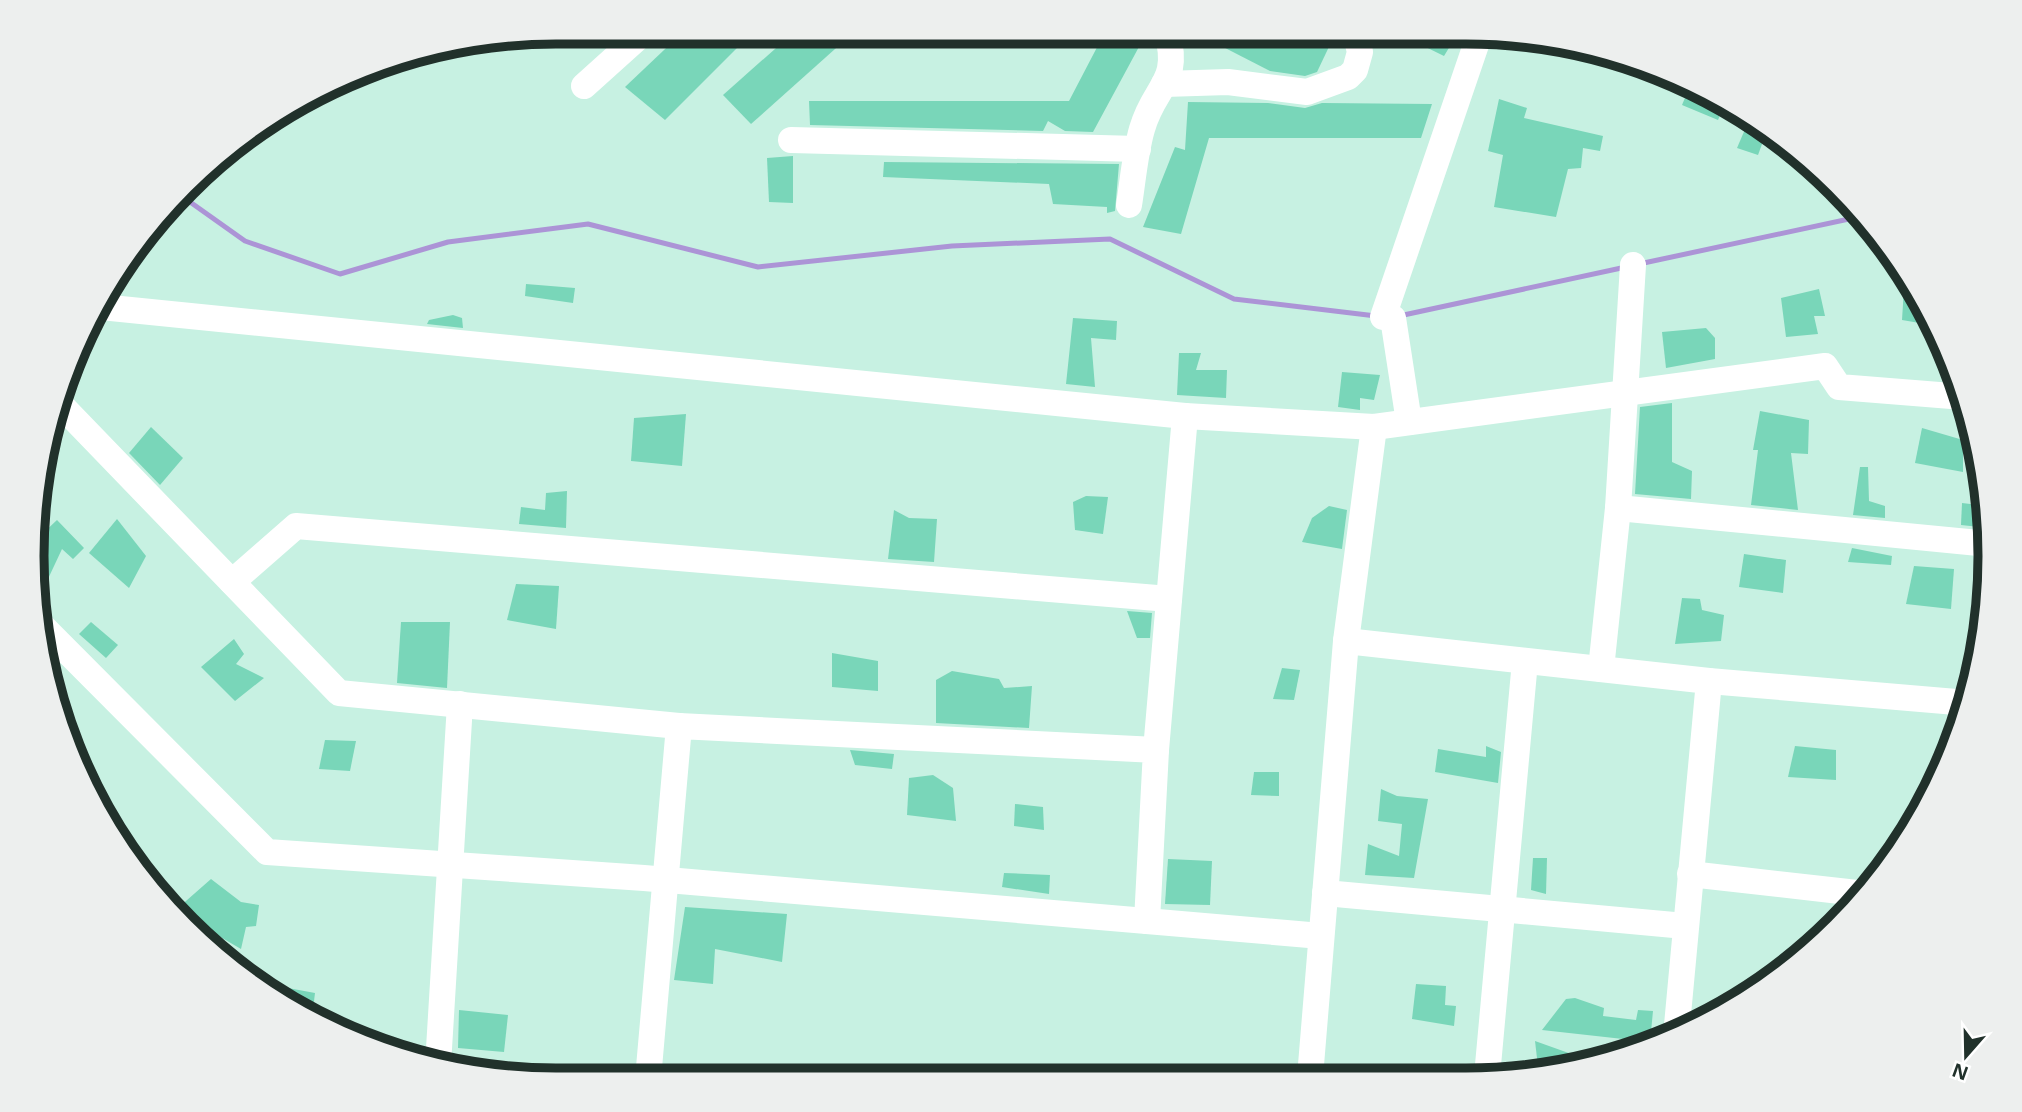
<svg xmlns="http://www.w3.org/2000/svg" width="2022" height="1112" viewBox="0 0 2022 1112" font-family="'Noto Sans',sans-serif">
	<rect width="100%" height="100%" fill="#c7f1e2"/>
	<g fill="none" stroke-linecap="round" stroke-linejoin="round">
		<g stroke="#ac94d6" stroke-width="5">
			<polyline points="183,197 245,241 340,274 448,242 588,224 758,267 952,246 1110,239 1234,299 1376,316"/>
			<polyline points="1639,264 1863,216"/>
			<polyline points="1399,316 1626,267"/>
		</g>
	</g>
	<g fill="#79d6b9">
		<polygon points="683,32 753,32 665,120 625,87"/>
		<polygon points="794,32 854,32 751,124 723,95"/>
		<polygon points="1105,32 1147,32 1093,132 1065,131 1048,121 1043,131 810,125 809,101 1069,101"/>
		<polygon points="1194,32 1336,32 1317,72 1305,76 1270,71"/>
		<polygon points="1395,32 1457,33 1458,33 1444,56"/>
		<polygon points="1690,86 1726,101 1718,120 1682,105"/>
		<polygon points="1499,99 1527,108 1524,118 1603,136 1600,151 1583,148 1581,168 1568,169 1556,217 1494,207 1503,155 1488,151"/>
		<polygon points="1188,102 1268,103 1305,108 1322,103 1432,104 1421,138 1209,138 1181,234 1143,227 1175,147 1185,150"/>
		<polygon points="1746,127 1765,136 1758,155 1737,148"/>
		<polygon points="793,156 793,203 769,202 767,158"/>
		<polygon points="884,162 1119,164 1115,211 1107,213 1107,207 1053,204 1049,184 883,177"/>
		<polygon points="526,284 575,288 573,303 525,296"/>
		<polygon points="1904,287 1915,289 1937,326 1902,320"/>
		<polygon points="1819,289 1825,316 1814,316 1818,334 1786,337 1781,298"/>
		<polygon points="453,315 462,318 463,328 427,324 429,320"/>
		<polygon points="1073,318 1117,321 1116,340 1091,338 1095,387 1066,384"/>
		<polygon points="1706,328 1715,338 1715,359 1666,368 1662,332"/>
		<polygon points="1179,353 1201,353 1196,370 1227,370 1226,398 1177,395"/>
		<polygon points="1342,372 1380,375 1374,400 1360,398 1360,410 1338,407"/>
		<polygon points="1672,403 1672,462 1692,471 1691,499 1635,494 1640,407"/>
		<polygon points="1760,411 1809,420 1808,454 1791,453 1798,510 1751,505 1758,450 1753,450"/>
		<polygon points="686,414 682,466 631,461 634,418"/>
		<polygon points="151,427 183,458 160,485 129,453"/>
		<polygon points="1922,428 1963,440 1963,472 1915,463"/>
		<polygon points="1860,467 1868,467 1869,501 1885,506 1885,518 1853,515"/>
		<polygon points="567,491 566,528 519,524 521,507 545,510 546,493"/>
		<polygon points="1086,496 1108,497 1103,534 1075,530 1073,502"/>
		<polygon points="1962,503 1987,506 1989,528 1961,525"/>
		<polygon points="1329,506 1347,510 1342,549 1302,542 1312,518"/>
		<polygon points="894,510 909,518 937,519 934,562 888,559"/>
		<polygon points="117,519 146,556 129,588 89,553"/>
		<polygon points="57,520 84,548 73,559 62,549 47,581 35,568 38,538"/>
		<polygon points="1852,548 1892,556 1891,565 1848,562"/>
		<polygon points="1744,554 1786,560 1783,593 1739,587"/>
		<polygon points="1914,566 1954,569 1951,609 1906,604"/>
		<polygon points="516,584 559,586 556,629 507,620"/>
		<polygon points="1682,598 1700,599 1702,610 1724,615 1721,641 1675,644"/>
		<polygon points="1127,611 1152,613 1150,638 1137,638"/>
		<polygon points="91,622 118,645 106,658 79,634"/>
		<polygon points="401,622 450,622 447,688 397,683"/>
		<polygon points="234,639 244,654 236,664 264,678 235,701 201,667"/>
		<polygon points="832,653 878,661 878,691 832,687"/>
		<polygon points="1282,668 1300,670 1294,700 1273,699"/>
		<polygon points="952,671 999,679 1004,688 1032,686 1029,728 936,723 936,680"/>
		<polygon points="325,740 356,741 350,771 319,769"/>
		<polygon points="1486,746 1501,752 1498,783 1435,772 1438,749 1486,757"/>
		<polygon points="1795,746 1836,750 1836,780 1788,777"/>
		<polygon points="850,750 894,754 892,769 855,765"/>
		<polygon points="1254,772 1279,772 1279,796 1251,795"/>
		<polygon points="933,775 953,788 956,821 907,815 909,778"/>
		<polygon points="1381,789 1397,796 1428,799 1414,878 1365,875 1368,844 1399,856 1402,824 1378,821"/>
		<polygon points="1015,804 1043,807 1044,830 1014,826"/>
		<polygon points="1533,858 1547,858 1546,894 1531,890"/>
		<polygon points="1168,859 1212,861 1210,905 1165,904"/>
		<polygon points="1004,873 1050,875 1049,894 1002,887"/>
		<polygon points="211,879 241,902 259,905 256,926 246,927 241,949 217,935 214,939 178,908"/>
		<polygon points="685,907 787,914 782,962 715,949 713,984 674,980"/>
		<polygon points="261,983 315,993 312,1018 294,1010"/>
		<polygon points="1416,984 1446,986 1445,1005 1456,1006 1454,1026 1412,1019"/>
		<polygon points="1575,998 1604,1008 1603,1016 1636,1020 1638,1010 1653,1011 1650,1042 1542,1030 1566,999"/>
		<polygon points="459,1010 508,1015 504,1052 458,1048"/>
		<polygon points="1535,1041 1591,1061 1539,1075"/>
	</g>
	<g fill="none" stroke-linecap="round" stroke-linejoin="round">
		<g stroke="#fff" stroke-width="26">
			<polyline points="1164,84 1228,82 1307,92 1348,77 1355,70 1360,52 1355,32"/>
			<polyline points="584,86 644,32"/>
			<polyline points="791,140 1138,149"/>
			<path d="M1129,205C1133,180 1135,153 1142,129C1155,84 1181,84 1167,32"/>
			<polyline points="101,307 1185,416"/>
			<polyline points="1383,317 1480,33"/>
			<polyline points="1393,318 1409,422"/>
			<polyline points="58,402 339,693 679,726"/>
			<polyline points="1618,508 1989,544"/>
			<polyline points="232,582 296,526 1169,599"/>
			<polyline points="40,624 267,852 644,878 1321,936"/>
			<polyline points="1346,641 1709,681 1968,703"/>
			<polyline points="1601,669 1618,508 1633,265"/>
			<polyline points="1156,750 1185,416 1374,427 1825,366 1839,387 1964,397"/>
			<polyline points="1690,874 1866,894"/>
			<polyline points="1325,893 1685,926"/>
			<polyline points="1676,1036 1709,681"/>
			<polyline points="438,1065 460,704"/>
			<polyline points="1487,1076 1525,661"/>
			<polyline points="1310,1077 1346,641 1374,427"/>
			<polyline points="648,1079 679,726 1156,750 1147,921"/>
		</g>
	</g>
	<path d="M0 0H2022V1112H0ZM556 44H1466A512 512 0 0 1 1978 556V556A512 512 0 0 1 1466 1068H556A512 512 0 0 1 44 556V556A512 512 0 0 1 556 44Z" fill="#edefee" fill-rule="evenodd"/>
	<path fill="none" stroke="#21312b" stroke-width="9" d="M556 44H1466A512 512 0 0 1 1978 556V556A512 512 0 0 1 1466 1068H556A512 512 0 0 1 44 556V556A512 512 0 0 1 556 44Z"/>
	<g transform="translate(1966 1056) rotate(200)" stroke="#ffffff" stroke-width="5" paint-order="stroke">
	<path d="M0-5L12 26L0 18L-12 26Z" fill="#21312b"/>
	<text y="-10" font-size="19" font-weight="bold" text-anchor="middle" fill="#21312b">N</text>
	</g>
</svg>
